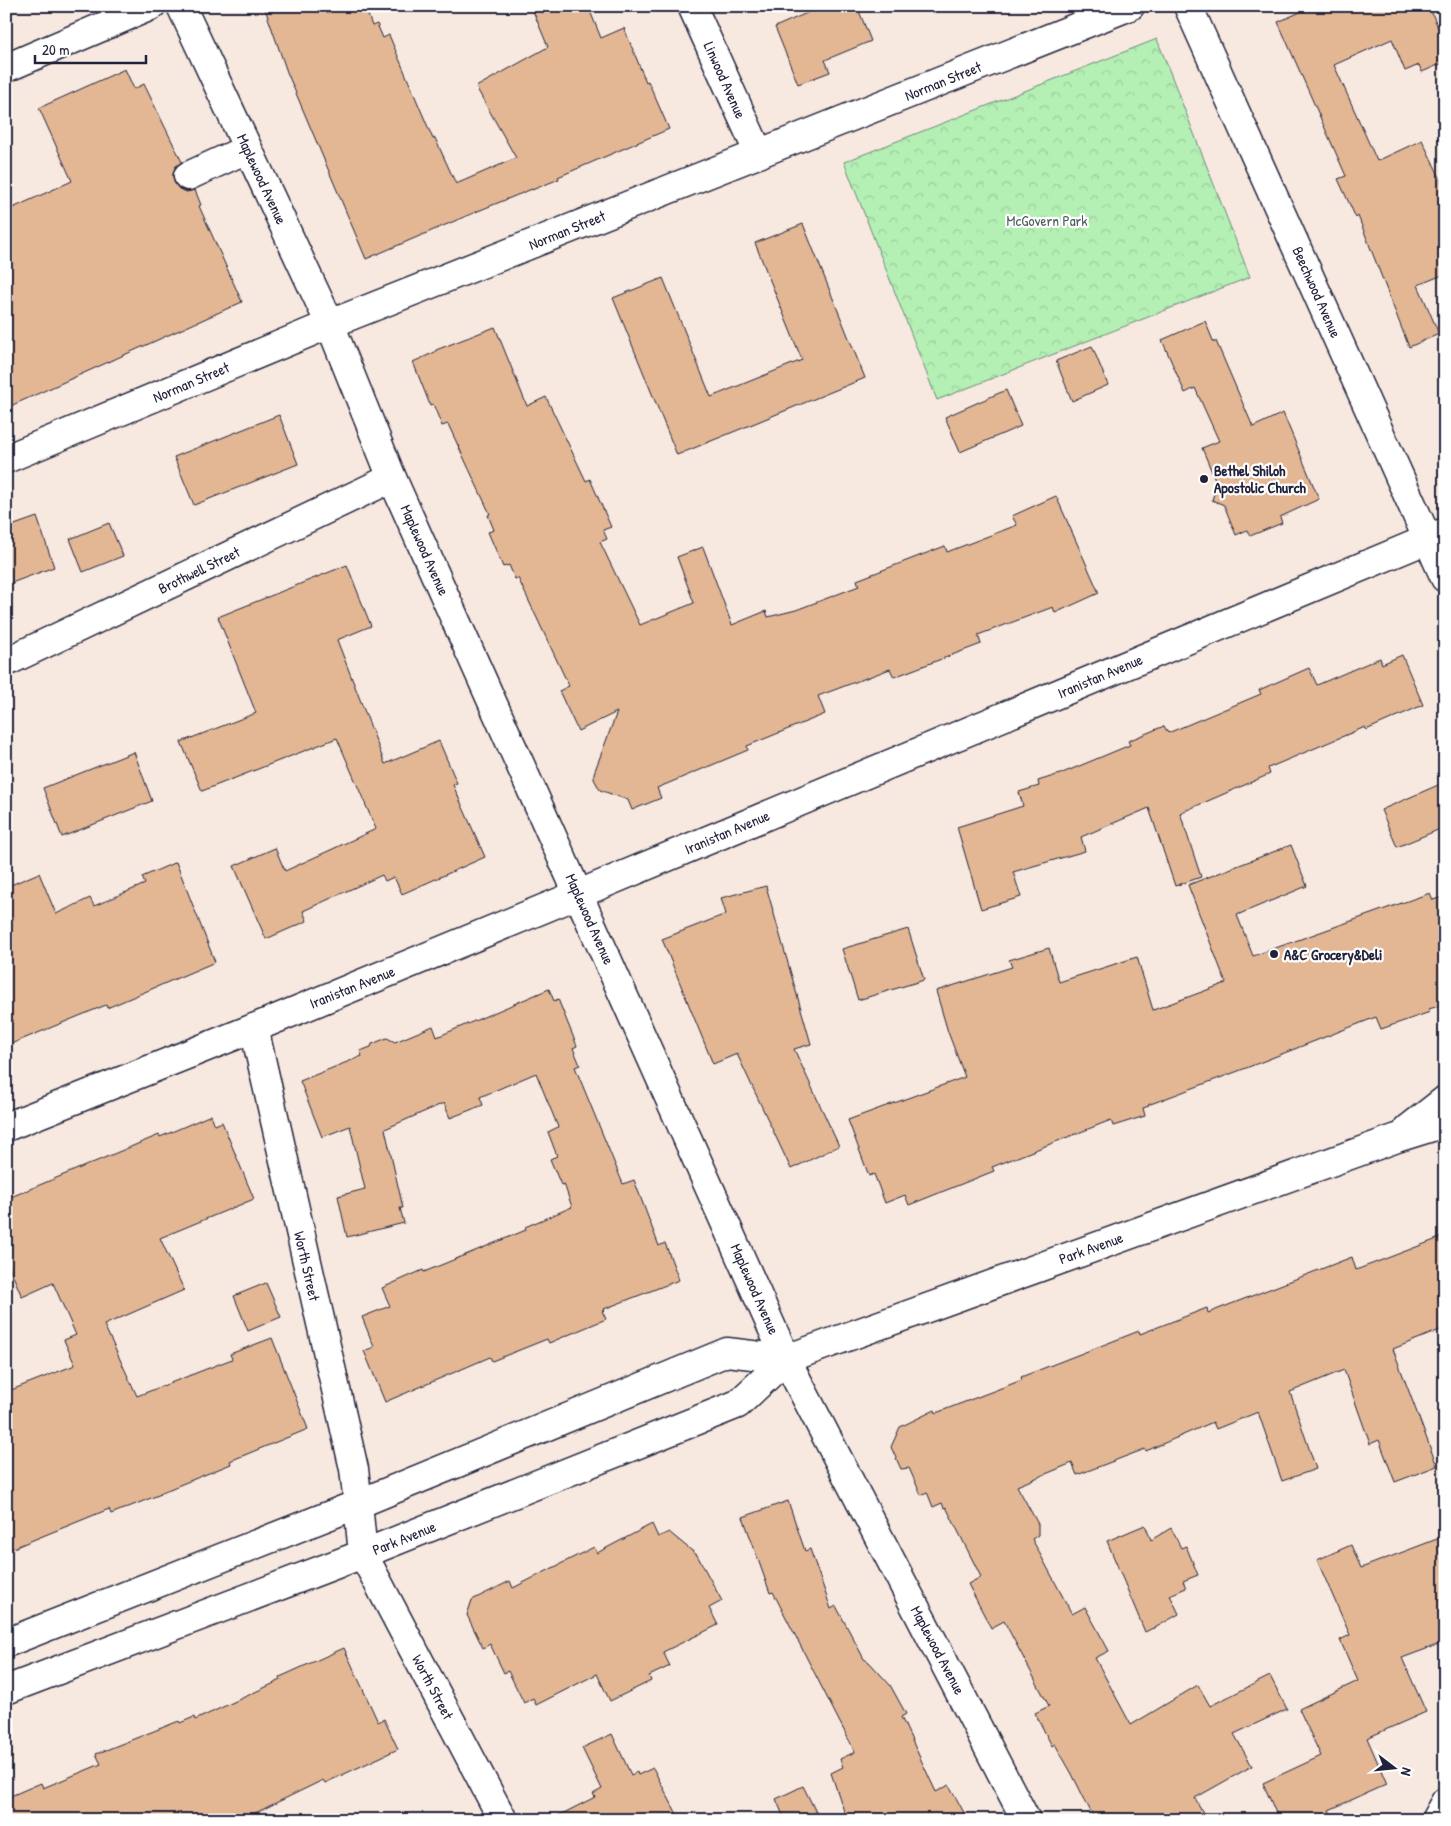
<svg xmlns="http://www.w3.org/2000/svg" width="1451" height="1826" viewBox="0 0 1451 1826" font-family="'Patrick Hand',sans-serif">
	<defs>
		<pattern id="park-crowns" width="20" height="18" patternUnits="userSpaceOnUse" patternTransform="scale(1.25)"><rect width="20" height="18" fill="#b4efb4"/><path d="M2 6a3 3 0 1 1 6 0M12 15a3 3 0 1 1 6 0" fill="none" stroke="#9acd9c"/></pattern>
	</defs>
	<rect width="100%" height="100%" fill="#f7e9df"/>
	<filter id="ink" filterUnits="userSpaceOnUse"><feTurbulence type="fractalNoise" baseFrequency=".02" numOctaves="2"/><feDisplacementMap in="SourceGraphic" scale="10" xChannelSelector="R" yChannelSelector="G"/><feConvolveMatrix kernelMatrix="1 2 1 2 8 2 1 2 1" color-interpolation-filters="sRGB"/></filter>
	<g filter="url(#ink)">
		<polygon fill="url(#park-crowns)" stroke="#6b8878" points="1157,39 1250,277 937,400 844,162"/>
		<g fill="#e3b794" stroke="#22223b">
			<polygon points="264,6 365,6 372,26 377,24 383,38 389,35 433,139 435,138 456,184 516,158 476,87 548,47 531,6 588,6 601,38 624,28 646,82 648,81 669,129 558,177 559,179 532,190 532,189 478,211 366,259 287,72"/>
			<polygon points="823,6 857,6 871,41 825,60 830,72 798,84 775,27"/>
			<polygon points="1314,6 1429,6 1445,44 1445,62 1422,72 1419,65 1405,71 1392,39 1334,65 1377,161 1422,140 1445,188 1445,274 1418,285 1439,334 1409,347 1358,216 1356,218 1338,179 1346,176 1278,22"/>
			<polygon points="125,69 134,89 144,84 182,162 175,167 173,174 174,182 179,189 187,192 195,190 201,205 199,206 242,302 6,408 6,211 72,181 39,108"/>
			<polygon points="803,224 865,378 677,455 613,298 663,278 711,397 802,360 755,243"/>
			<polygon points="1205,321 1214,343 1216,341 1253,427 1283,413 1319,499 1280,517 1282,523 1250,536 1247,530 1236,535 1224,505 1212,500 1217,484 1202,448 1219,441 1195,388 1185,393 1162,340"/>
			<polygon points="495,327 527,406 546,397 586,481 590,479 611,527 603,530 607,539 600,542 640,625 694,603 677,557 703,547 732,625 766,611 768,617 796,610 859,586 857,580 945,546 947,552 1017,525 1012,516 1056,496 1099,593 1055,613 1053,607 978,635 981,644 894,677 890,669 818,696 825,714 747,746 748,750 657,788 661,798 632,810 628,800 600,790 594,779 594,773 617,712 578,731 559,691 569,686 518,578 515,579 509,565 503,567 488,532 494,530 488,515 490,514 448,424 442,426 433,404 430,405 413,362 435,352 436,350"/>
			<polygon points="1092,346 1108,385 1072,401 1056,361"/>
			<polygon points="1006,390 1021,426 960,452 945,417"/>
			<polygon points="279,415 298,464 194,505 174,457"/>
			<polygon points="37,517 54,567 6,585 6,528"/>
			<polygon points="109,523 123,556 83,572 70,539"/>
			<polygon points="347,565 371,626 337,640 385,764 439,741 457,783 453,785 485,857 402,894 394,877 385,881 382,875 303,911 307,921 266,939 234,866 275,848 285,871 376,829 337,738 202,791 181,742 256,713 218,617"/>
			<polygon points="1402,655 1423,705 1366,730 1365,727 1268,768 1270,774 1180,813 1201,877 1175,886 1149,808 1081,837 1085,851 1013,872 1021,897 981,909 957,827 1023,806 1019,792 1039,786 1038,781 1060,774 1130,745 1128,741 1164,726 1168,733 1261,694 1259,690 1309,668 1317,685 1380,658 1382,664"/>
			<polygon points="134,752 152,801 62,837 43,788"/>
			<polygon points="1445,782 1445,827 1397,847 1381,810"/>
			<polygon points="1291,845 1307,886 1237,915 1253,956 1430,893 1433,900 1445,896 1445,1004 1429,1009 1430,1012 1381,1029 1376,1017 1241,1070 1148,1105 1149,1106 1143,1108 1145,1116 1113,1126 1111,1120 992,1167 994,1171 909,1205 905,1195 885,1203 874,1174 869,1176 848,1120 965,1077 948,1032 936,991 1012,967 1009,960 1049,948 1059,982 1137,957 1153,1010 1226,983 1188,885"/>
			<polygon points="176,862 215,962 107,1008 106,1005 6,1046 6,887 39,873 56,914 90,898 94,906 145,884 142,877"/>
			<polygon points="766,886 811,1044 794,1049 839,1146 791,1169 737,1054 713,1064 662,939 726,914 721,898"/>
			<polygon points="908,929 924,980 858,1000 842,949"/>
			<polygon points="549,989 554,1001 558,999 577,1046 573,1048 580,1065 575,1067 623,1184 634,1180 659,1246 665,1243 679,1280 604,1309 605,1310 602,1311 606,1319 549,1343 547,1339 492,1361 490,1357 385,1402 364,1351 374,1347 362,1317 390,1306 382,1288 423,1270 424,1272 526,1230 525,1227 572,1207 564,1184 561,1185 550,1159 557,1156 548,1132 558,1127 536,1073 480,1097 483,1105 450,1118 444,1103 385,1129 403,1208 400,1208 404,1223 347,1237 338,1196 365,1189 350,1126 322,1137 300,1081 362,1056 360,1051 371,1047 372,1044 387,1038 395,1042 433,1026 437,1037"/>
			<polygon points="211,1115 215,1125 222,1122 254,1199 160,1238 184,1290 104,1325 137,1396 232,1359 230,1354 272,1338 308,1429 230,1461 231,1464 160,1493 161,1494 111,1514 109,1509 6,1551 6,1392 75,1365 64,1340 76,1335 53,1283 22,1297 6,1259 6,1199 159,1135 160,1137"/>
			<polygon points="1445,1236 1445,1328 1393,1349 1437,1466 1395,1482 1379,1440 1370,1444 1344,1370 1290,1392 1316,1469 1282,1481 1258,1412 1216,1429 1213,1422 1146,1451 1145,1449 1077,1475 1072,1463 1017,1486 1038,1524 1038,1535 1032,1539 1072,1614 1085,1607 1109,1651 1095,1658 1131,1725 1198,1685 1210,1706 1270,1676 1287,1709 1234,1734 1252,1766 1195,1798 1207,1820 1095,1820 1072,1774 1055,1744 1052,1746 1035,1713 1049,1706 1004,1621 991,1628 968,1584 981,1577 946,1507 944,1508 942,1503 933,1507 927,1492 921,1495 909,1468 901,1469 891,1447 900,1427 935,1410 936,1413 1022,1380 1021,1377 1139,1331 1140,1334 1207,1308 1208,1313 1352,1257 1356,1270"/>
			<polygon points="266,1283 281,1317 248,1331 234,1296"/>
			<polygon points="788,1501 805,1551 810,1549 831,1609 836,1606 864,1659 869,1662 890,1685 906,1714 901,1717 936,1792 949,1785 968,1820 847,1820 831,1773 843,1767 840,1759 855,1752 773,1592 770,1593 743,1517"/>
			<polygon points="652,1524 658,1537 669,1532 697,1555 722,1601 709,1608 718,1625 663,1652 670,1666 649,1676 651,1681 610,1701 597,1674 536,1705 533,1698 524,1703 508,1671 504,1673 490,1644 483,1648 467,1615 472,1600 510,1581 513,1588 594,1547 597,1553"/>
			<polygon points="1145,1525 1151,1540 1171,1528 1181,1548 1186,1546 1198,1575 1183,1581 1186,1588 1170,1595 1179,1614 1153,1629 1153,1628 1145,1632 1107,1541"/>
			<polygon points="1445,1536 1445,1642 1402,1658 1426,1712 1367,1738 1387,1784 1329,1810 1334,1820 1279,1820 1263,1783 1321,1756 1299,1709 1358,1681 1340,1640 1350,1635 1317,1560 1351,1545 1361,1568"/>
			<polygon points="344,1648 378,1722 384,1719 398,1749 325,1783 323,1780 241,1820 6,1820 6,1798 41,1783 43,1788 101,1764 96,1754 179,1721 180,1723 194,1717 195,1720 281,1680 280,1677"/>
			<polygon points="612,1734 631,1775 637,1772 638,1775 653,1768 680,1820 550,1820 595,1797 593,1794 602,1789 582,1748"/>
			<polygon points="803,1786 820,1820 785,1820 776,1799"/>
		</g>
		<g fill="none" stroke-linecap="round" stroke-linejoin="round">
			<g stroke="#22223b" stroke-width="31">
				<g id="minor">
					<polyline points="181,6 330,324 392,478 786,1359 1026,1820"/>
					<polyline points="692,6 759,154"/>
					<polyline points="1188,6 1445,578"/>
					<polyline points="6,68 151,6"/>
					<polyline points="188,176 247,149"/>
					<polyline points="6,459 330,324 1130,6"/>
					<polyline points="6,662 392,478"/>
					<polyline points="254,1028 354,1469 358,1504"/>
					<polyline points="6,1127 254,1028 579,894 1445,532"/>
					<polyline points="363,1554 503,1820"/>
					<polyline points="1435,1820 1445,1802"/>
				</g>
			</g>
			<g stroke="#22223b" stroke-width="31">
				<g id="major">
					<polyline points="1408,1129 1445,1100"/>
					<polyline points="358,1504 363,1554"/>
					<polyline points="6,1643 358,1504 727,1352 786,1359"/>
					<polyline points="6,1690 363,1554 738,1404 786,1359 1397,1138 1445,1123"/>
				</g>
			</g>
			<use href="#minor" stroke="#fff" stroke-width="28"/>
			<use href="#major" stroke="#fff" stroke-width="28"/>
		</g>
	</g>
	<g fill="#22223b" stroke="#fff" stroke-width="2">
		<circle cx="1204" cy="479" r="5"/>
		<circle cx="1274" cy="954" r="5"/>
	</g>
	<g text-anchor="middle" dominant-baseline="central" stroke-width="4.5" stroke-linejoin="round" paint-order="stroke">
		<g font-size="15" fill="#22223b" stroke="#fff">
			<text transform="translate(725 80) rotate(66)">Linwood Avenue</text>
			<text transform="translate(943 81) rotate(-22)">Norman Street</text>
			<text transform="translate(262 179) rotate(65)">Maplewood Avenue</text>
			<text transform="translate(567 230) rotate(-22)">Norman Street</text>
			<text transform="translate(1317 292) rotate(66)">Beechwood Avenue</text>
			<text transform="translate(191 382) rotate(-23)">Norman Street</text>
			<text transform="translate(425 550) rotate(66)">Maplewood Avenue</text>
			<text transform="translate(199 570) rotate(-26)">Brothwell Street</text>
			<text transform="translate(1100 676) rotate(-23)">Iranistan Avenue</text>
			<text transform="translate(727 832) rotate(-23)">Iranistan Avenue</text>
			<text transform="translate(590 919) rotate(66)">Maplewood Avenue</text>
			<text transform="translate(352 987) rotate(-22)">Iranistan Avenue</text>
			<text transform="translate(1091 1248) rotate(-20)">Park Avenue</text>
			<text transform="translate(307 1266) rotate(77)">Worth Street</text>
			<text transform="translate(755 1289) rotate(66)">Maplewood Avenue</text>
			<text transform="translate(404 1538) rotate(-22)">Park Avenue</text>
			<text transform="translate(938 1650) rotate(62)">Maplewood Avenue</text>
			<text transform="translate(433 1687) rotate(62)">Worth Street</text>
		</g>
		<g font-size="15" fill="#4e605f" stroke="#fff">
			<text x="1047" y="220">McGovern Park</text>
		</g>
		<g font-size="15" font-weight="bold" fill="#22223b" stroke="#fff" text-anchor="start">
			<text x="1214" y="470">Bethel Shiloh<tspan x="1214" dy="17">Apostolic Church</tspan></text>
			<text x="1284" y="954">A&amp;C Grocery&amp;Deli</text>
		</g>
	</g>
	<rect width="1451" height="1826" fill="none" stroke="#fff" stroke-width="25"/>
	<rect x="12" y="12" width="1426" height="1801" fill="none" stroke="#22223b" stroke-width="2" filter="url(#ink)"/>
	<g transform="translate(1394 1768) rotate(106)" stroke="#ffffff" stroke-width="4" paint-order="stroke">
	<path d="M0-4L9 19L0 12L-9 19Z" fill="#22223b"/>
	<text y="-8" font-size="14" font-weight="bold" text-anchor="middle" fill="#22223b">N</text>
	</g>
	<path d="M35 55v8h111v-8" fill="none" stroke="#22223b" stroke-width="2.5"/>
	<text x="42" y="55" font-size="15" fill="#22223b" stroke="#ffffff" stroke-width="4" paint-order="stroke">20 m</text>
</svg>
